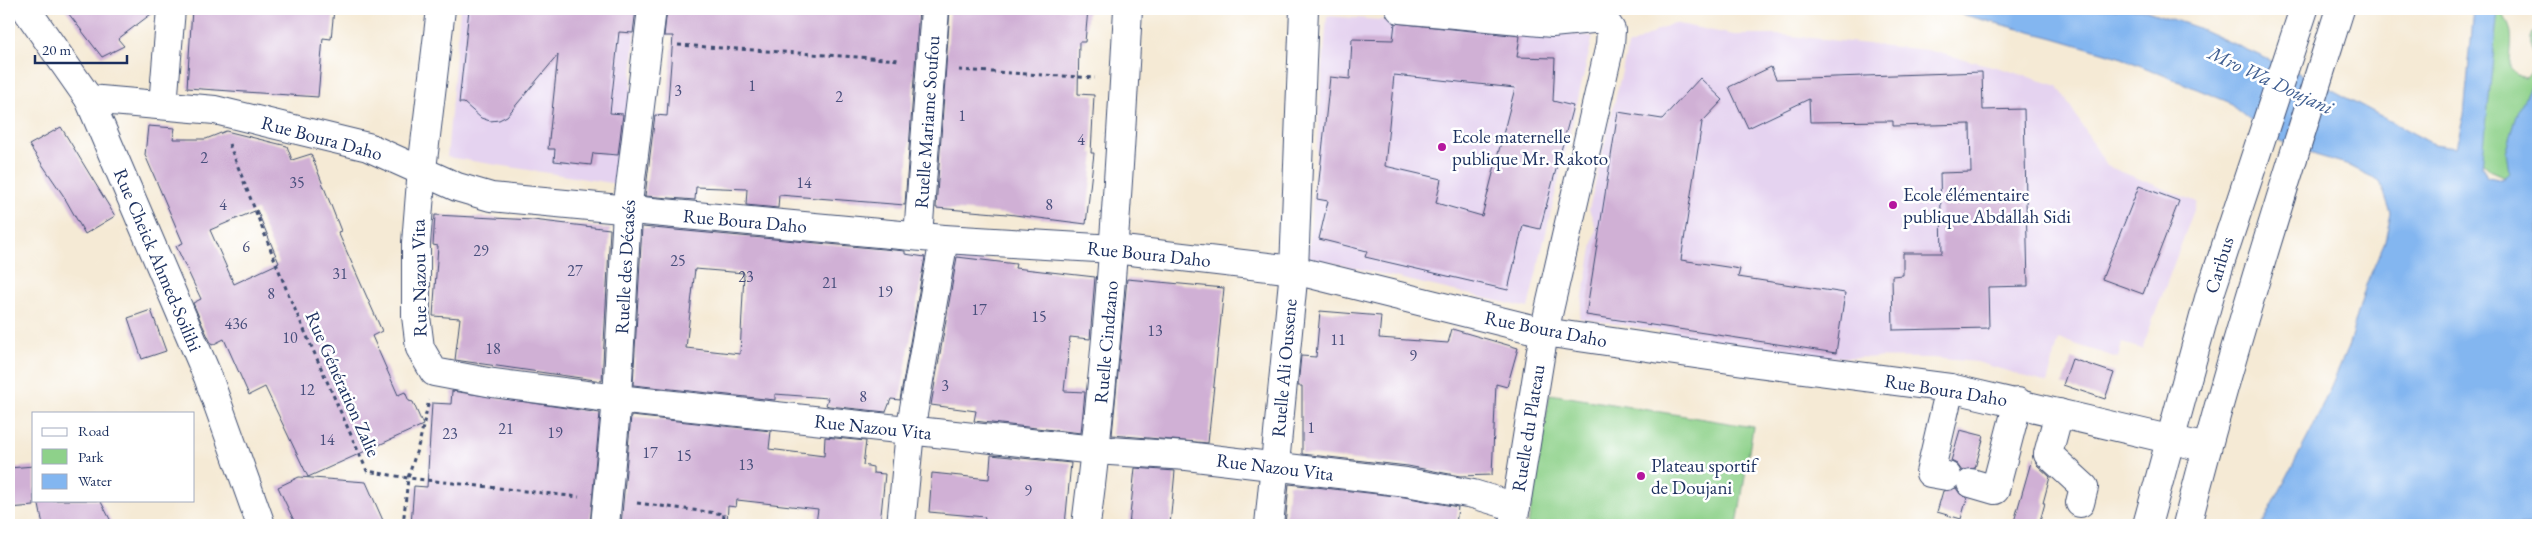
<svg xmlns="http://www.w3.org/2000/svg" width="2547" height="534" viewBox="0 0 2547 534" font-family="'EB Garamond',serif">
	<rect width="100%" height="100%" fill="#fff"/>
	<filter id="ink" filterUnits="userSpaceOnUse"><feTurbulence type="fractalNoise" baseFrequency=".02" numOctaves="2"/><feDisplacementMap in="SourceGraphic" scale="10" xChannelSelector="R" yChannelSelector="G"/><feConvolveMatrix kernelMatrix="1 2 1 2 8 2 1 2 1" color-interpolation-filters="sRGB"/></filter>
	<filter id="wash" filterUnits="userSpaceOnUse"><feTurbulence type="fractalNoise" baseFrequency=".0096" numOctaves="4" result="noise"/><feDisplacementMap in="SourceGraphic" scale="20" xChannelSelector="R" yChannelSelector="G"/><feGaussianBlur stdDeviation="1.12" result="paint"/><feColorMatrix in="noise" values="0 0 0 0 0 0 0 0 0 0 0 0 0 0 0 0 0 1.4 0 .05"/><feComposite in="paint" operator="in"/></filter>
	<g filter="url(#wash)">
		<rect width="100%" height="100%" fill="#f5ead5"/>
		<g fill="#e5d3f0">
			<polygon points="460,9 637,9 624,185 447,157"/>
			<polygon points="1327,16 1593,36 1528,308 1308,257"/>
			<polygon points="1673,23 1734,35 1782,35 1927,50 2000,68 2058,86 2107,166 2197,202 2142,349 2122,343 2118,358 2059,339 2047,383 1977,362 1932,358 1822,357 1579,318 1596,228 1589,209 1628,46"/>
		</g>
		<g fill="#8ed18a" stroke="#548074">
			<path d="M2482,9H2500C2517,32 2510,42 2510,67L2519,76L2526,78C2541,63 2529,56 2531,40C2531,34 2537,27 2538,21V213L2515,181L2490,170L2475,154Z"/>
			<polygon points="1550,394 1753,427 1737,525 1528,525"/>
		</g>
		<polygon fill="#83b6f0" stroke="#4f72a7" points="1941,9 2141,9 2196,27 2314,80 2433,144 2456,147 2464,115 2474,9 2498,9 2482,166 2487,177 2501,179 2509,172 2506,152 2519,109 2533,81 2538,24 2538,525 2262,525 2314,425 2348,347 2366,285 2385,241 2391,213 2380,181 2346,164 2305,152 2269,136 2226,101 2122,58 2054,38"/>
		<g id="blocks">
			<g fill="#d0b0d5" fill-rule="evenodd">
				<polygon points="65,9 155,9 155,11 118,39 124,46 102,57"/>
				<polygon points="192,9 334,9 331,39 323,38 318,97 187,88"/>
				<polygon points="469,9 636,9 633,33 619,32 610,113 623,114 618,155 593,153 591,165 554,161 555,149 548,149 558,55 507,116 499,120 490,121 481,118 464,103 459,103"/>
				<polygon points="667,9 919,9 905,205 779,195 778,208 746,205 747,189 696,187 695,200 645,196 655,115 667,116 673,36 664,36"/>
				<polygon points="950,9 1088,9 1085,42 1079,42 1078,94 1094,95 1091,153 1094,153 1086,224 1007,214 936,208"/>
				<path d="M1395,23L1520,36L1517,57L1555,58L1553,101L1573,106L1540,229L1523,225L1508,290L1365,257L1367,251L1319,239L1328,201L1317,199L1330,77L1350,79L1352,39L1393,40ZM1394,75L1515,88L1482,216L1436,203L1441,179L1385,166Z"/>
				<polygon points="1771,67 1776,79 1982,72 1983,110 2024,109 2028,286 1988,287 1989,328 1893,330 1892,276 1903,275 1903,253 1942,253 1940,173 1971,172 1970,124 1893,126 1893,121 1810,122 1809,99 1748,128 1729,87"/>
				<polygon points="1700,78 1723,100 1702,122 1681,260 1740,269 1738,277 1845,293 1836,353 1586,315 1618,112 1662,119"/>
				<path d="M148,126L175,128L173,139H206L226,131L287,146L292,160L311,154L341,231L338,232L382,331L372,336L398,395L405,392L409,401L413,402L423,425L308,477L265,387L249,395L224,339L212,345L202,324L193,303L201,299L176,246L183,243L145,155ZM257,210L279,263L234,284L210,230Z"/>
				<polygon points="61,127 115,216 85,234 63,195 29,145"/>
				<polygon points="2139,186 2179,201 2143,294 2102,279"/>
				<polygon points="435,215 533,220 610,229 602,381 455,360 460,318 433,316 438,246 433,245"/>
				<path d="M642,227L905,251V254L925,257L900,400L891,399L886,412L829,406L826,405L828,398L775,394V400L633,385ZM695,269L744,273L740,354L686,348Z"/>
				<polygon points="957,257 1016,264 1015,268 1095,277 1090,339 1070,337 1064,391 1085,392 1081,433 974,421 976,411 931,405"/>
				<polygon points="1127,279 1224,288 1208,443 1112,435"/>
				<polygon points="151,310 166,351 142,359 128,318"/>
				<polygon points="1320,311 1381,316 1379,338 1448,343 1452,329 1518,348 1507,387 1496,384 1492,475 1460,476 1408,466 1302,454 1302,386 1298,386 1301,356 1316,357"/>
				<polygon points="2072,359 2114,373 2105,399 2063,385"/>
				<polygon points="452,391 600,413 590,525 411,525 414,486 427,487 432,403 451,404"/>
				<polygon points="631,416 771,431 769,449 824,456 825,437 866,441 863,465 873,467 873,473 885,474 880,525 820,525 816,523 818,509 737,500 736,507 728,506 727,525 621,525"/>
				<polygon points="1960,430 1984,436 1975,468 1962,471 1957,464 1951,461"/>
				<polygon points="991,455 1071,463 1065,525 984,525 985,517 929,512 932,473 989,479"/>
				<polygon points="2033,455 2037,465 2050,477 2043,503 2045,503 2039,525 2013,525"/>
				<polygon points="34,466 34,506 9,508 9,468"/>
				<polygon points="1135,468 1175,471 1170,525 1129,525"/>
				<polygon points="299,477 366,482 385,525 296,525 278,487"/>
				<polygon points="1289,484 1404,497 1458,507 1456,525 1285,525"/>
				<polygon points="1956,488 1960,494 1967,498 1961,519 1937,512 1943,491"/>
				<polygon points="38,500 100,500 113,525 43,525"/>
			</g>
		</g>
	</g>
	<g filter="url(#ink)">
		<use href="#blocks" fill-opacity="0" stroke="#3c4b70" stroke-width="1"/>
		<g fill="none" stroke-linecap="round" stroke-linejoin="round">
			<g stroke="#3c4b70" stroke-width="30">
				<g id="minor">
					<polyline points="26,9 89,99 208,377 261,525"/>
					<polyline points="441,9 422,169 416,243 416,316 420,348 434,372 493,383 617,399 1095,450 1187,456 1406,482 1473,494 1516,507"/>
					<polyline points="1400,9 1552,23 1603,18 1611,30 1610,45 1544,332 1513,524"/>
					<polyline points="89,99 215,110 368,147 457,187 491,197 944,239 1114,249 1294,270 1544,332 1757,363 1950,388 2207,448"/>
					<polyline points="163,105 171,9"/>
					<polyline points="918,236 935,9"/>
					<polyline points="2059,413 2048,454 2084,487 2080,503"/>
					<polyline points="1947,476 1930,473 1950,388"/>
					<polyline points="1971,483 1995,490 2018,402"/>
					<polyline points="605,525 617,399 627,211 652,9"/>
					<polyline points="901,525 910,431 944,239"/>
					<path d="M1086,525C1108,354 1119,181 1128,9"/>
					<polyline points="1269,525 1294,270 1304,9"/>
					<polyline points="2147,525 2211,291 2304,9"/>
				</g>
			</g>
			<g stroke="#3c4b70" stroke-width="30">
				<path id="major" d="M2187,525C2231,351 2286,180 2340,9"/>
			</g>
			<g stroke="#3c4b70" stroke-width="3" stroke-dasharray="4 4" stroke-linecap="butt">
				<polyline points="678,45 901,60"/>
				<polyline points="959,70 1095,78"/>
				<polyline points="229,144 289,296 367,471 408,478 579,497"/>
				<polyline points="637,503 724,514 723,525"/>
				<polyline points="403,525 408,478 420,440 429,400"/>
			</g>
			<use href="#minor" stroke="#fff" stroke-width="28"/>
			<use href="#major" stroke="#fff" stroke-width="28"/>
		</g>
	</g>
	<g fill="#b5179e" stroke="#fff" stroke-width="2">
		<circle cx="1442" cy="147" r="5"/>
		<circle cx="1893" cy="205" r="5"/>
		<circle cx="1641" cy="476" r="5"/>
	</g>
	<g text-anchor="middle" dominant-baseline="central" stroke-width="5" stroke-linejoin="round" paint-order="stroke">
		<g font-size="16" fill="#484f7c">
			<text x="752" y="85">1</text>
			<text x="678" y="90">3</text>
			<text x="839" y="96">2</text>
			<text x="962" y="115">1</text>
			<text x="1081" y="139">4</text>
			<text x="204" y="157">2</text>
			<text x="297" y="182">35</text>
			<text x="804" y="182">14</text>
			<text x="223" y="204">4</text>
			<text x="1049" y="204">8</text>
			<text x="246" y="246">6</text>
			<text x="481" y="250">29</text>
			<text x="678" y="260">25</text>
			<text x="575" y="270">27</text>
			<text x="340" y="273">31</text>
			<text x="746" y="276">23</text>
			<text x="830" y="282">21</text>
			<text x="885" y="291">19</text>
			<text x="271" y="293">8</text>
			<text x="979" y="309">17</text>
			<text x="1039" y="316">15</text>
			<text x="236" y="323">436</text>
			<text x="1155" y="330">13</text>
			<text x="290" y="337">10</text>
			<text x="1338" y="339">11</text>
			<text x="493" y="348">18</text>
			<text x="1413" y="355">9</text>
			<text x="945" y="385">3</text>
			<text x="307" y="389">12</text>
			<text x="863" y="396">8</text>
			<text x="1311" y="427">1</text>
			<text x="506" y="428">21</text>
			<text x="555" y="432">19</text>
			<text x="450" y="433">23</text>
			<text x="327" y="439">14</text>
			<text x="650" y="452">17</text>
			<text x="684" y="455">15</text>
			<text x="746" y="464">13</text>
			<text x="1028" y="490">9</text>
		</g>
		<g font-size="19" fill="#1b2f5e" stroke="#fff">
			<text transform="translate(927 122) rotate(-86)">Ruelle Mariame Soufou</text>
			<text transform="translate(322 138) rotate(15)">Rue Boura Daho</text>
			<text transform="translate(745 221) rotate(5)">Rue Boura Daho</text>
			<text transform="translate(1149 254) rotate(6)">Rue Boura Daho</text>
			<text transform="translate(158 260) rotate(67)">Rue Cheick Ahmed-Soilihi</text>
			<text transform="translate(2219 265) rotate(-73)">Caribus</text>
			<text transform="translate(625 267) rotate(-87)">Ruelle des Décasés</text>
			<text transform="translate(419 278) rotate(-91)">Rue Nazou Vita</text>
			<text transform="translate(1546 329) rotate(11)">Rue Boura Daho</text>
			<text transform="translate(1106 342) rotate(-85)">Ruelle Cindzano</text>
			<text transform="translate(1284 368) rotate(-85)">Ruelle Ali Oussene</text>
			<text transform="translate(343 384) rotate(66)">Rue Génération Zalie</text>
			<text transform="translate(1946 390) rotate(9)">Rue Boura Daho</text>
			<text transform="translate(873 427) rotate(6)">Rue Nazou Vita</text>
			<text transform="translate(1528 428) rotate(-81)">Ruelle du Plateau</text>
			<text transform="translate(1275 467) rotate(7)">Rue Nazou Vita</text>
		</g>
		<g font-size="19" fill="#1b2f5e" stroke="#fff" text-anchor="start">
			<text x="1452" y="136">Ecole maternelle<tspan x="1452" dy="22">publique Mr. Rakoto</tspan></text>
			<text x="1903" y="194">Ecole élémentaire<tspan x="1903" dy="22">publique Abdallah Sidi</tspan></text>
			<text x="1651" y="465">Plateau sportif<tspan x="1651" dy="22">de Doujani</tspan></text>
		</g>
		<g font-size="20" font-style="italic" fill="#3f5e91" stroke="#fff">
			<text transform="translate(2271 80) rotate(25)">Mro Wa Doujani</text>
		</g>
	</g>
	<rect width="2547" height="534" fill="none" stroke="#fff" stroke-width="30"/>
	<rect x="32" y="412" width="162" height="90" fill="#ffffff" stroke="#a4acbf"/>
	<rect x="42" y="428" width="25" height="8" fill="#ffffff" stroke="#a4acbf"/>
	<text x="78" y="436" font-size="15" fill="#1b2f5e">Road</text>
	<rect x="42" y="449" width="25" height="15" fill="#8ed18a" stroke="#a4acbf"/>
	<text x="78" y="462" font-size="15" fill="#1b2f5e">Park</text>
	<rect x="42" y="474" width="25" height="15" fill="#83b6f0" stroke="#a4acbf"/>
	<text x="78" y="486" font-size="15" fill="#1b2f5e">Water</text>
	<path d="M35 55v8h92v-8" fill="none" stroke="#1b2f5e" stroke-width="2.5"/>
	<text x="42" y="55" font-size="15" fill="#1b2f5e" stroke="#ffffff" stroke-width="4" paint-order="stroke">20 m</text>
</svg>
